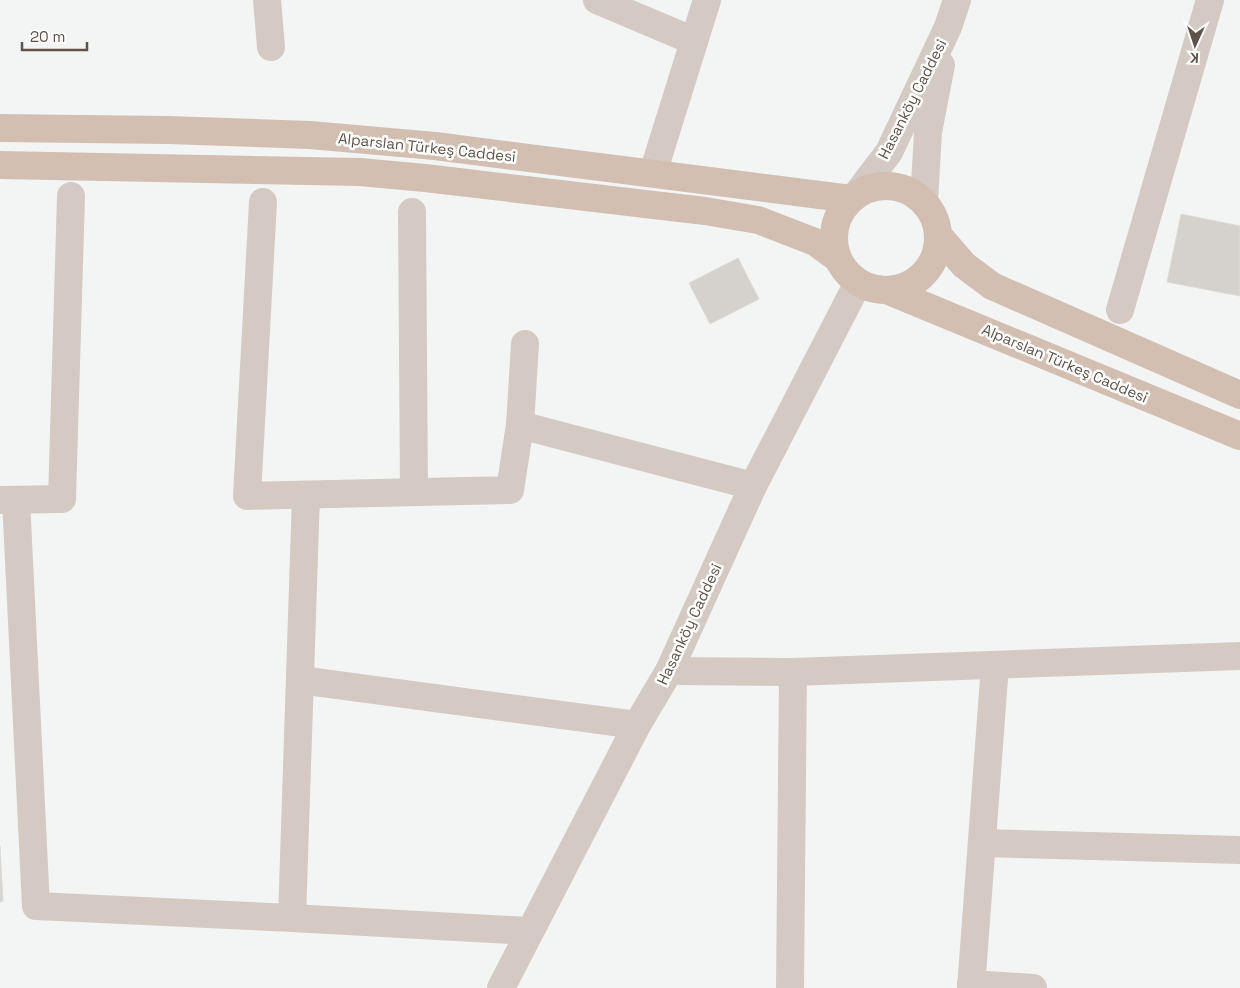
<svg xmlns="http://www.w3.org/2000/svg" width="1240" height="988" viewBox="0 0 1240 988" font-family="'Space Grotesk',sans-serif">
	<rect width="100%" height="100%" fill="#f3f5f5"/>
	<g fill="#d5d1cc" stroke="#dedbd6">
		<polygon points="1181,214 1240,226 1240,296 1167,282"/>
		<polygon points="738,258 759,299 710,324 689,283"/>
		<polygon points="0,846 3,901 0,902"/>
	</g>
	<g fill="none" stroke-linecap="round" stroke-linejoin="round">
		<g stroke="#d4cac3" stroke-width="28">
			<polyline points="267,0 271,47"/>
			<polyline points="597,0 694,41"/>
			<polyline points="653,173 707,0"/>
			<polyline points="857,194 889,152 948,27 957,0"/>
			<polyline points="263,202 247,496 510,490 520,425 753,486"/>
			<polyline points="924,202 928,132 941,65"/>
			<polyline points="412,212 414,491"/>
			<polyline points="1120,310 1210,0"/>
			<polyline points="520,425 525,344"/>
			<polyline points="0,500 62,499 71,196"/>
			<polyline points="16,500 36,906 292,918 529,931"/>
			<polyline points="669,671 793,672 1240,656"/>
			<polyline points="300,680 637,725"/>
			<polyline points="982,843 1240,850"/>
			<polyline points="292,918 306,495"/>
			<polyline points="971,984 1033,988"/>
			<polyline points="501,988 637,725 669,671 753,486 858,283"/>
			<polyline points="790,988 793,672"/>
			<polyline points="971,988 995,665"/>
		</g>
		<g stroke="#d2bfb2" stroke-width="28">
			<polyline points="0,128 168,130 310,135 435,146 851,199"/>
			<polyline points="0,165 360,172 425,178 705,211 758,220 815,242 837,258"/>
			<circle cx="886" cy="238" r="52"/>
			<polyline points="938,235 964,265 992,286 1240,395"/>
			<polyline points="889,291 1240,436"/>
		</g>
	</g>
	<g text-anchor="middle" dominant-baseline="central" stroke-width="5" stroke-linejoin="round" paint-order="stroke">
		<g font-size="15" fill="#615249" stroke="#fff">
			<text transform="translate(912 99) rotate(-63)">Hasanköy Caddesi</text>
			<text transform="translate(427 147) rotate(6)">Alparslan Türkeş Caddesi</text>
			<text transform="translate(1065 363) rotate(23)">Alparslan Türkeş Caddesi</text>
			<text transform="translate(689 624) rotate(-65)">Hasanköy Caddesi</text>
		</g>
	</g>
	<g transform="translate(1195 45) rotate(183)" stroke="#ffffff" stroke-width="4" paint-order="stroke">
	<path d="M0-4L9 19L0 12L-9 19Z" fill="#615249"/>
	<text y="-8" font-size="14" font-weight="bold" text-anchor="middle" fill="#615249">K</text>
	</g>
	<path d="M22 42v8h65v-8" fill="none" stroke="#615249" stroke-width="2.5"/>
	<text x="30" y="42" font-size="15" fill="#615249" stroke="#ffffff" stroke-width="4" paint-order="stroke">20 m</text>
</svg>
